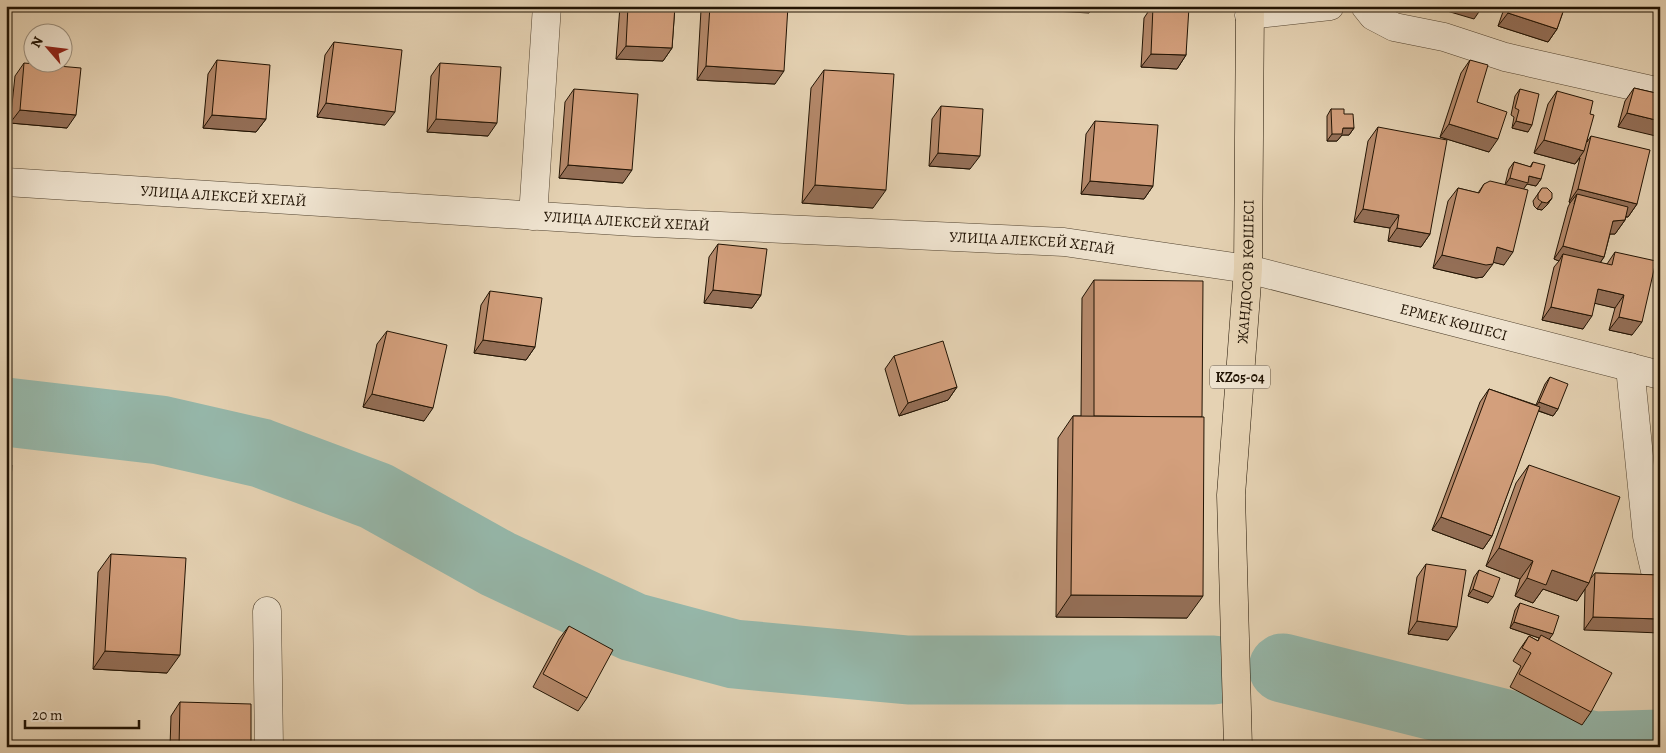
<svg xmlns="http://www.w3.org/2000/svg" width="1666" height="753" viewBox="0 0 1666 753" font-family="Alegreya,serif">
	<rect width="100%" height="100%" fill="#e5d2b3"/>
	<filter id="stains"><feTurbulence type="fractalNoise" baseFrequency=".004" numOctaves="4"/><feColorMatrix values="0 0 0 0 .2 0 0 0 0 .09 0 0 0 0 .02 0 0 0 .5 -.17"/></filter>
	<radialGradient id="worn" r=".72"><stop offset=".6" stop-color="#630" stop-opacity="0"/><stop offset="1" stop-color="#630" stop-opacity=".3"/></radialGradient>
	<g fill="none" stroke-linecap="round" stroke-linejoin="round">
		<g stroke="#96b8ab" stroke-width="69">
			<polyline points="6,412 160,430 261,453 376,496 498,564 633,627 734,654 908,670 1214,670"/>
			<polyline points="1283,668 1594,746 1660,744"/>
		</g>
		<g stroke="#52432f" stroke-width="29">
			<g id="street">
				<polyline points="1365,6 1373,16 1394,27 1444,37 1505,57 1660,92"/>
				<polyline points="1249,15 1330,6"/>
				<path id="s1" d="M6,182L634,222L1064,242L1248,269L1660,375"/>
				<polyline points="533,216 547,6"/>
				<polyline points="1630,367 1647,536 1656,575"/>
				<polyline points="267,611 269,747"/>
			</g>
		</g>
		<g stroke="#211303" stroke-width="29">
			<g id="primary">
				<path id="s2" d="M1238,747L1231,495L1248,269L1250,6"/>
			</g>
		</g>
		<use href="#street" stroke="#eee2ce" stroke-width="28"/>
		<use href="#primary" stroke="#e5d2b3" stroke-width="28"/>
	</g>
	<g fill="#b5896b" stroke="#211303">
		<polygon points="620,6 675,6 672,48 663,61 616,59"/>
		<polygon points="704,6 788,6 775,84 697,80 701,10"/>
		<polygon points="1152,6 1179,6 1186,55 1177,69 1141,67 1144,18"/>
		<polygon points="1505,6 1565,6 1557,29 1548,42 1498,26"/>
		<polygon points="334,42 385,125 317,117 325,55"/>
		<polygon points="217,60 266,119 256,132 203,128 208,74"/>
		<polygon points="1470,60 1477,102 1489,152 1440,137 1461,73"/>
		<polygon points="24,63 67,128 10,123 15,76"/>
		<polygon points="440,63 488,136 427,132 431,76"/>
		<polygon points="824,70 873,208 802,203 811,88"/>
		<polygon points="1634,88 1660,94 1618,127 1625,101"/>
		<polygon points="574,89 623,183 559,178 565,102"/>
		<polygon points="1520,89 1528,132 1512,128 1514,117 1511,115 1515,96"/>
		<polygon points="1557,91 1590,114 1587,142 1591,136 1637,204 1628,217 1626,217 1625,220 1615,234 1610,234 1604,257 1600,263 1607,264 1615,252 1632,335 1609,330 1615,308 1595,303 1583,329 1542,320 1554,267 1559,261 1554,259 1568,207 1570,203 1569,202 1580,158 1575,164 1534,153 1548,104"/>
		<polygon points="941,106 970,169 929,166 932,119"/>
		<polygon points="1331,109 1344,114 1354,128 1349,135 1342,135 1337,141 1327,141 1327,116"/>
		<polygon points="1095,121 1153,186 1144,199 1081,194 1086,134"/>
		<polygon points="1378,127 1430,234 1421,247 1388,241 1390,228 1354,222 1368,141"/>
		<polygon points="1514,162 1530,167 1533,162 1541,179 1536,186 1527,184 1523,189 1504,265 1493,262 1483,277 1476,278 1433,268 1448,201 1458,188 1478,193 1484,184 1505,185 1509,169"/>
		<polygon points="1542,188 1552,198 1547,205 1542,210 1537,209 1534,206 1533,201"/>
		<polygon points="718,244 761,295 752,308 704,303 709,257"/>
		<polygon points="1094,280 1187,618 1056,617 1058,438 1073,416 1081,416 1082,298"/>
		<polygon points="490,291 535,347 526,360 474,353 481,305"/>
		<polygon points="387,331 424,421 363,407 377,344"/>
		<polygon points="894,356 957,387 948,400 899,416 885,369"/>
		<polygon points="1550,377 1558,409 1553,416 1538,411 1492,536 1483,549 1432,530 1480,402 1489,389 1536,405 1545,384"/>
		<polygon points="1529,465 1591,578 1595,573 1660,575 1584,630 1585,589 1577,601 1543,589 1533,603 1515,596 1520,579 1486,566 1516,483"/>
		<polygon points="111,554 167,673 93,669 98,572"/>
		<polygon points="1426,564 1448,640 1408,634 1417,577"/>
		<polygon points="1479,570 1488,603 1468,596 1474,577"/>
		<polygon points="1520,603 1549,639 1591,712 1582,725 1510,687 1521,666 1513,661 1520,649 1529,636 1538,641 1539,638 1510,628 1515,610"/>
		<polygon points="569,626 587,698 578,711 533,687 559,639"/>
		<polygon points="180,702 251,747 170,747 171,716"/>
	</g>
	<g fill="#946f57" stroke="#211303">
		<polygon points="1040,6 1094,6 1089,13 1037,10"/>
		<polygon points="1430,6 1483,6 1474,19"/>
		<polygon points="1508,13 1557,29 1548,42 1498,26"/>
		<polygon points="626,46 672,48 663,61 616,59"/>
		<polygon points="1151,54 1186,55 1177,69 1141,67"/>
		<polygon points="706,66 784,71 775,84 697,80"/>
		<polygon points="326,103 395,112 385,125 317,117"/>
		<polygon points="20,110 76,115 67,128 10,123"/>
		<polygon points="1627,113 1660,121 1660,137 1618,127"/>
		<polygon points="212,115 266,119 256,132 203,128"/>
		<polygon points="436,119 497,123 488,136 427,132"/>
		<polygon points="1516,121 1532,125 1528,132 1512,128"/>
		<polygon points="1449,124 1498,139 1489,152 1440,137"/>
		<polygon points="1343,128 1354,128 1349,135 1342,135 1337,141 1327,141 1332,134"/>
		<polygon points="1544,140 1584,151 1575,164 1534,153"/>
		<polygon points="938,153 980,156 970,169 929,166"/>
		<polygon points="568,165 632,170 623,183 559,178"/>
		<polygon points="1529,176 1541,179 1536,186 1527,184 1523,190 1505,185 1510,178"/>
		<polygon points="1090,181 1153,186 1144,199 1081,194"/>
		<polygon points="815,185 886,190 873,208 802,203"/>
		<polygon points="1578,189 1637,204 1628,217 1574,204 1577,194 1570,203 1569,202"/>
		<polygon points="1552,198 1547,205 1542,210 1537,209 1542,202"/>
		<polygon points="1363,209 1399,215 1390,228 1354,222"/>
		<polygon points="1625,220 1615,234 1604,234 1613,221"/>
		<polygon points="1397,228 1430,234 1421,247 1388,241"/>
		<polygon points="1563,246 1604,257 1595,270 1563,254 1559,261 1554,259"/>
		<polygon points="1497,247 1513,252 1504,265 1488,261"/>
		<polygon points="1442,255 1493,264 1483,277 1476,278 1433,268"/>
		<polygon points="1598,289 1624,295 1615,308 1589,302"/>
		<polygon points="713,290 761,295 752,308 704,303"/>
		<polygon points="1551,307 1592,316 1583,329 1542,320"/>
		<polygon points="1619,317 1642,322 1632,335 1609,330"/>
		<polygon points="483,340 535,347 526,360 474,353"/>
		<polygon points="957,387 948,400 899,416 908,403"/>
		<polygon points="372,394 433,408 424,421 363,407"/>
		<polygon points="1539,402 1558,409 1553,416 1534,409"/>
		<polygon points="1441,517 1492,536 1483,549 1432,530"/>
		<polygon points="1499,548 1533,561 1520,579 1486,566"/>
		<polygon points="1552,570 1589,583 1577,601 1543,589 1533,603 1515,596 1527,578"/>
		<polygon points="1473,589 1493,597 1488,603 1468,596"/>
		<polygon points="1071,595 1203,596 1187,618 1056,617"/>
		<polygon points="1593,617 1660,619 1660,633 1584,630"/>
		<polygon points="1417,621 1457,627 1448,640 1408,634"/>
		<polygon points="1514,622 1553,634 1548,641 1510,628"/>
		<polygon points="105,651 180,655 167,673 93,669"/>
	</g>
	<g fill="#d39f7c" stroke="#211303">
		<polygon points="628,6 675,6 672,48 626,46"/>
		<polygon points="710,6 788,6 784,71 706,66"/>
		<polygon points="1153,6 1189,7 1186,55 1151,54"/>
		<polygon points="1510,6 1565,6 1557,29 1508,13"/>
		<polygon points="334,42 402,50 395,112 326,103"/>
		<polygon points="217,60 270,65 266,119 212,115"/>
		<polygon points="1470,60 1488,65 1477,102 1507,112 1498,139 1449,124"/>
		<polygon points="24,63 81,68 76,115 20,110"/>
		<polygon points="440,63 501,67 497,123 436,119"/>
		<polygon points="824,70 894,74 886,190 815,185"/>
		<polygon points="1634,88 1660,94 1660,121 1627,113"/>
		<polygon points="574,89 638,94 632,170 568,165"/>
		<polygon points="1520,89 1539,94 1532,125 1516,121 1519,110 1515,108"/>
		<polygon points="1557,91 1593,101 1590,114 1594,115 1584,151 1544,140"/>
		<polygon points="941,106 983,109 980,156 938,153"/>
		<polygon points="1331,109 1344,109 1344,114 1353,114 1354,128 1343,128 1342,134 1332,134"/>
		<polygon points="1095,121 1158,125 1153,186 1090,181"/>
		<polygon points="1378,127 1447,140 1430,234 1397,228 1399,215 1363,209"/>
		<polygon points="1591,136 1650,150 1637,204 1578,189"/>
		<polygon points="1514,162 1531,167 1533,162 1545,165 1541,179 1529,176 1528,183 1510,178"/>
		<polygon points="1490,181 1528,190 1513,252 1497,247 1493,264 1486,265 1442,255 1458,188 1479,193 1484,184"/>
		<polygon points="1542,188 1547,188 1552,193 1552,198 1547,203 1542,202 1538,199 1538,194"/>
		<polygon points="1577,194 1628,207 1625,220 1613,221 1604,257 1563,246"/>
		<polygon points="718,244 767,249 761,295 713,290"/>
		<polygon points="1615,252 1656,261 1642,322 1619,317 1624,295 1598,289 1592,316 1551,307 1563,254 1612,265"/>
		<polygon points="1094,280 1203,281 1202,417 1094,416"/>
		<polygon points="490,291 542,298 535,347 483,340"/>
		<polygon points="387,331 447,345 433,408 372,394"/>
		<polygon points="943,341 957,387 908,403 894,356"/>
		<polygon points="1550,377 1568,384 1558,409 1539,402"/>
		<polygon points="1489,389 1540,407 1492,536 1441,517"/>
		<polygon points="1073,416 1204,417 1203,596 1071,595"/>
		<polygon points="6,465 12,465 8,526 6,526"/>
		<polygon points="1529,465 1620,497 1589,583 1552,570 1546,585 1527,578 1533,561 1499,548"/>
		<polygon points="111,554 186,558 180,655 105,651"/>
		<polygon points="1426,564 1466,570 1457,627 1417,621"/>
		<polygon points="1479,570 1500,578 1493,597 1473,589"/>
		<polygon points="1595,573 1660,575 1660,619 1593,617"/>
		<polygon points="1520,603 1559,616 1553,634 1514,622"/>
		<polygon points="569,626 613,650 587,698 543,674"/>
		<polygon points="1541,635 1612,673 1591,712 1519,674 1531,653 1522,648 1529,636 1538,641"/>
		<polygon points="180,702 251,704 251,747 179,747"/>
	</g>
	<g text-anchor="middle" dominant-baseline="central" stroke-width="4.5" stroke-linejoin="round" paint-order="stroke">
		<rect fill="#eee2ce" stroke="#5e5140" stroke-width="1" x="1210" y="365.5" width="60" height="23" rx="4"/>
		<g font-size="14" font-weight="bold" fill="#211303">
			<text x="1240" y="377">KZ05-04</text>
		</g>
		<g font-size="15" fill="#211303" stroke="#eee2ce">
			<text stroke="none"><textPath href="#s1" startOffset="218">УЛИЦА АЛЕКСЕЙ ХЕГАЙ</textPath></text>
			<text stroke="none"><textPath href="#s1" startOffset="622">УЛИЦА АЛЕКСЕЙ ХЕГАЙ</textPath></text>
			<text stroke="none"><textPath href="#s1" startOffset="1028">УЛИЦА АЛЕКСЕЙ ХЕГАЙ</textPath></text>
			<text stroke="none"><textPath href="#s2" startOffset="476">ЖАНДОСОВ КӨШЕСІ</textPath></text>
			<text stroke="none"><textPath href="#s1" startOffset="1458">ЕРМЕК КӨШЕСІ</textPath></text>
		</g>
	</g>
	<rect width="1666" height="753" fill="none" stroke="#e5d2b3" stroke-width="25"/>
	<rect x="8" y="8" width="1651" height="738" fill="none" stroke="#211303" stroke-width="2.5"/>
	<rect x="12" y="12" width="1641" height="728" fill="none" stroke="#211303"/>
	<g transform="translate(48 48) rotate(298)"><circle r="24" fill="#eee2ce" stroke="#9c8f7d"/>
	<path d="M0-4L9 19L0 12L-9 19Z" fill="#8f2418"/>
	<text y="-8" font-size="14" font-weight="bold" text-anchor="middle" fill="#211303">N</text>
	</g>
	<path d="M25 720v8h114v-8" fill="none" stroke="#211303" stroke-width="2.5"/>
	<text x="32" y="720" font-size="15" fill="#211303" stroke="#eee2ce" stroke-width="4" paint-order="stroke">20 m</text>
	<rect width="100%" height="100%" filter="url(#stains)"/>
	<rect width="100%" height="100%" fill="url(#worn)"/>
</svg>
